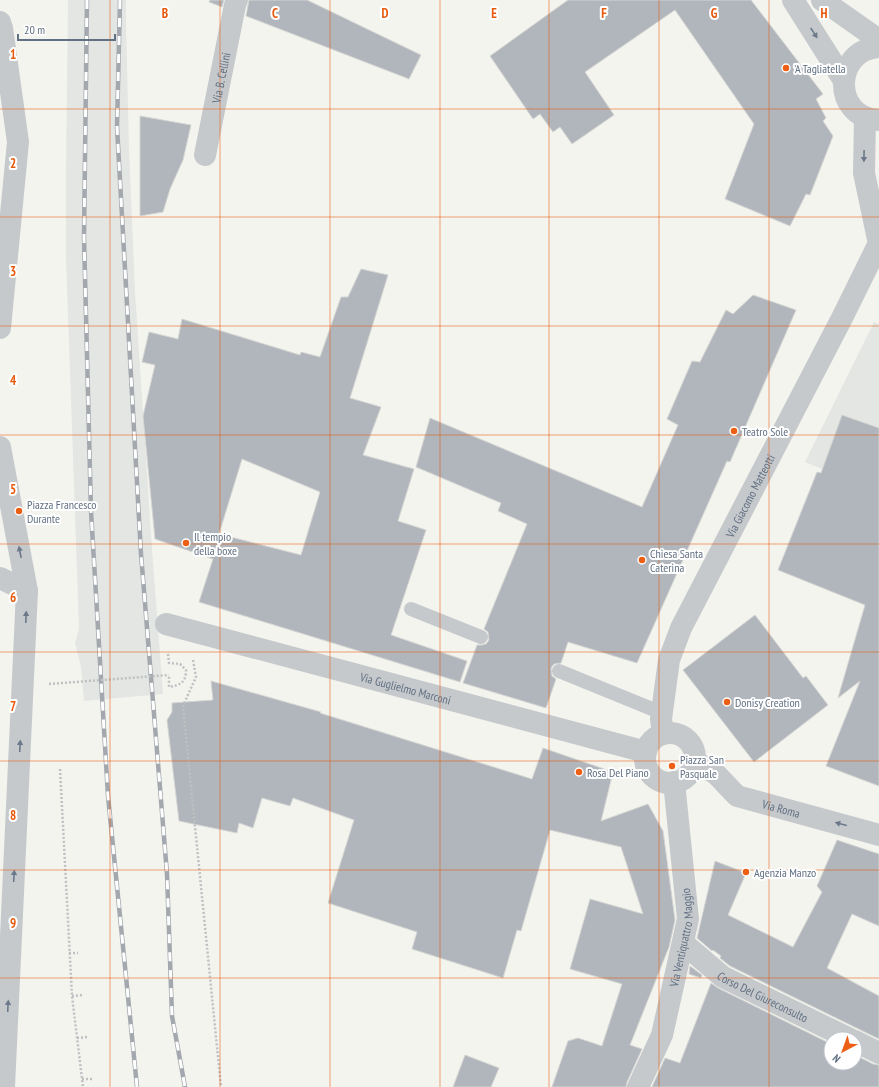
<svg xmlns="http://www.w3.org/2000/svg" width="879" height="1087" viewBox="0 0 879 1087" font-family="'PT Sans Narrow',sans-serif">
	<rect width="100%" height="100%" fill="#f4f4ef"/>
	<g fill="#e4e6e3">
		<polygon points="68,0 126,0 126,22 129,149 135,291 152,549 163,694 84,701 81,667 75,643 79,629 66,257 66,173"/>
		<polygon points="874,322 879,324 879,493 805,462"/>
	</g>
	<g fill="#b0b6bc" stroke="#d5d5d3" fill-rule="evenodd">
		<polygon points="210,0 224,0 222,7 209,2"/>
		<polygon points="249,0 307,0 421,55 409,79 246,16"/>
		<polygon points="568,0 751,0 823,94 816,99 826,118 823,121 833,136 810,195 806,194 790,226 725,199 754,124 675,10 585,72 614,115 572,144 560,127 553,132 540,114 533,119 490,56"/>
		<polygon points="140,116 191,125 183,160 170,189 163,212 140,216"/>
		<path d="M361,269L388,275L350,398L381,407L363,455L414,469L398,521L426,530L391,635L467,661L460,682L199,602L213,559L155,539L143,416L155,365L142,362L149,332L178,339L182,319L300,355L301,352L320,357L341,297H348ZM242,459L320,492L301,555L219,534Z"/>
		<polygon points="753,295 796,310 730,462 727,461 637,663 568,642 561,663 554,664 551,668 552,676 556,679 546,708 463,683 477,645 482,645 486,644 489,640 488,632 484,629 527,524 498,511 501,503 416,467 430,418 642,507 678,425 667,419 692,361 700,362 726,310 733,314"/>
		<polygon points="842,415 879,428 879,786 826,766 860,681 838,698 865,605 778,570 817,472 821,473"/>
		<polygon points="755,615 803,678 806,676 828,705 754,762 683,670"/>
		<polygon points="211,681 321,712 320,713 532,779 543,748 613,772 601,821 648,804 663,831 675,920 669,947 630,1045 642,1049 627,1082 626,1087 552,1087 568,1041 578,1038 602,1046 622,984 570,969 590,899 643,914 621,847 550,830 521,931 517,930 503,978 412,949 417,932 328,903 354,820 293,798 290,806 262,798 253,828 239,823 237,833 179,821 167,720 172,712 172,703 213,700"/>
		<polygon points="837,840 879,854 879,926 852,914 827,968 879,996 879,1039 730,966 720,958 721,956 713,950 712,951 697,938 715,861 746,873 728,915 793,947 822,892 817,886"/>
		<polygon points="690,966 702,975 701,978 689,974"/>
		<polygon points="711,983 718,988 831,1044 831,1063 855,1063 855,1055 873,1064 879,1065 879,1087 652,1087 665,1058 680,1063"/>
		<polygon points="465,1055 499,1068 491,1087 453,1087"/>
	</g>
	<g fill="none" stroke-linecap="round" stroke-linejoin="round">
		<g stroke="#bfc0c2" stroke-width="2.5" stroke-dasharray="2 2" stroke-linecap="butt">
			<path d="M168,654L169,663L180,664L186,670C186,683 180,685 169,687V675"/>
			<polyline points="193,660 196,677 183,706 221,1087"/>
			<polyline points="60,769 72,996 83,1087"/>
			<polyline points="69,953 78,953"/>
			<polyline points="72,996 83,995"/>
			<polyline points="77,1038 88,1037"/>
			<polyline points="82,1079 93,1079"/>
		</g>
		<g stroke="#c6c9cc" stroke-width="14">
			<polyline points="411,609 481,637"/>
			<polyline points="559,671 662,713"/>
		</g>
		<g stroke="#c6c9cc" stroke-width="22">
			<path id="s1" d="M205,155L235,5L237,0"/>
			<polyline points="0,447 27,591 4,1087"/>
			<polyline points="0,578 27,591"/>
			<path id="s2" d="M166,624L646,752"/>
			<path id="s3" d="M695,761L716,774L737,796L879,835"/>
			<path id="s4" d="M683,943L723,977L850,1039"/>
			<polyline points="855,1041 879,1053"/>
		</g>
		<g stroke="#c6c9cc" stroke-width="22">
			<polyline points="793,0 843,79"/>
			<polyline points="822,0 879,40"/>
			<polyline points="0,22 2,28 18,142 0,328"/>
			<polyline points="865,117 864,173 879,244"/>
			<path d="M878,120C832,117 833,50 879,47"/>
			<circle cx="670" cy="758" r="25"/>
			<path id="s5" d="M663,734L661,719L669,660L681,628L843,316L879,243"/>
			<path id="s6" d="M638,1087L662,1035L688,919L674,782"/>
		</g>
		<g stroke="#a3a8af" stroke-width="4.5">
			<g id="rail">
				<polyline points="87,0 84,237 91,511 108,796 137,1087"/>
				<polyline points="120,0 117,127 141,554 167,874 172,1016 185,1087"/>
			</g>
		</g>
		<use href="#rail" stroke="#fff" stroke-width="3" stroke-dasharray="9" stroke-linecap="butt"/>
		<polyline stroke="#bfc0c2" stroke-width="2.5" stroke-dasharray="2 2" stroke-linecap="butt" points="49,684 169,675"/>
	</g>
	<defs><path id="oneway-solid" d="M-6-.8H1V-3.2L6.5 0L1 3.2V.8H-6Z"/></defs>
	<g fill="#6b798a">
		<use href="#oneway-solid" transform="translate(814 33) rotate(57)"/>
		<use href="#oneway-solid" transform="translate(864 156) rotate(91)"/>
		<use href="#oneway-solid" transform="translate(20 552) rotate(-101)"/>
		<use href="#oneway-solid" transform="translate(26 617) rotate(-88)"/>
		<use href="#oneway-solid" transform="translate(20 746) rotate(-87)"/>
		<use href="#oneway-solid" transform="translate(841 824) rotate(-165)"/>
		<use href="#oneway-solid" transform="translate(14 876) rotate(-87)"/>
		<use href="#oneway-solid" transform="translate(8 1006) rotate(-87)"/>
	</g>
	<path fill="none" stroke="#e8590c" stroke-width="1" stroke-opacity="0.55" d="M110,0V1087M220,0V1087M330,0V1087M440,0V1087M549,0V1087M659,0V1087M769,0V1087M0,109H879M0,217H879M0,326H879M0,435H879M0,544H879M0,652H879M0,761H879M0,870H879M0,978H879"/>
	<g fill="#ee5f16" stroke="#fff" stroke-width="1.5">
		<circle cx="786" cy="68" r="4"/>
		<circle cx="734" cy="431" r="4"/>
		<circle cx="19" cy="511" r="4"/>
		<circle cx="186" cy="543" r="4"/>
		<circle cx="642" cy="560" r="4"/>
		<circle cx="727" cy="702" r="4"/>
		<circle cx="672" cy="766" r="4"/>
		<circle cx="579" cy="772" r="4"/>
		<circle cx="746" cy="872" r="4"/>
	</g>
	<g text-anchor="middle" dominant-baseline="central" stroke-width="4" stroke-linejoin="round" paint-order="stroke">
		<g font-size="12" fill="#617083" stroke="#fff" text-anchor="start">
			<text x="794" y="68">'A Tagliatella</text>
			<text x="742" y="431">Teatro Sole</text>
			<text x="27" y="504">Piazza Francesco<tspan x="27" dy="14">Durante</tspan></text>
			<text x="194" y="536">Il tempio<tspan x="194" dy="14">della boxe</tspan></text>
			<text x="650" y="553">Chiesa Santa<tspan x="650" dy="14">Caterina</tspan></text>
			<text x="735" y="702">Donisy Creation</text>
			<text x="680" y="759">Piazza San<tspan x="680" dy="14">Pasquale</tspan></text>
			<text x="587" y="772">Rosa Del Piano</text>
			<text x="754" y="872">Agenzia Manzo</text>
		</g>
		<g font-size="12" fill="#617083" stroke="#fff">
			<text stroke="none"><textPath href="#s1" startOffset="79">Via B. Cellini</textPath></text>
			<text stroke="none"><textPath href="#s5" startOffset="258">Via Giacomo Matteotti</textPath></text>
			<text stroke="none"><textPath href="#s2" startOffset="248">Via Guglielmo Marconi</textPath></text>
			<text stroke="none"><textPath href="#s3" startOffset="101">Via Roma</textPath></text>
			<text stroke="none"><textPath href="#s6" startOffset="157">Via Ventiquattro Maggio</textPath></text>
			<text stroke="none"><textPath href="#s4" startOffset="97">Corso Del Giureconsulto</textPath></text>
		</g>
	</g>
	<g font-size="13" text-anchor="middle" font-weight="bold" fill="#e8590c" stroke="#fff" stroke-width="4" stroke-linejoin="round" paint-order="stroke">
		<text x="165" y="18">B</text>
		<text x="275" y="18">C</text>
		<text x="385" y="18">D</text>
		<text x="494" y="18">E</text>
		<text x="604" y="18">F</text>
		<text x="714" y="18">G</text>
		<text x="824" y="18">H</text>
		<text x="13" y="59">1</text>
		<text x="13" y="168">2</text>
		<text x="13" y="276">3</text>
		<text x="13" y="385">4</text>
		<text x="13" y="494">5</text>
		<text x="13" y="602">6</text>
		<text x="13" y="711">7</text>
		<text x="13" y="820">8</text>
		<text x="13" y="928">9</text>
	</g>
	<g transform="translate(843 1051) rotate(221)"><circle r="19" fill="#ffffff" stroke="#c0c6cd"/>
	<path d="M0-3L7 15L0 10L-7 15Z" fill="#ee5f16"/>
	<text y="-6" font-size="11" font-weight="bold" text-anchor="middle" fill="#617083">N</text>
	</g>
	<path d="M18 34v6h97v-6" fill="none" stroke="#617083" stroke-width="2"/>
	<text x="24" y="34" font-size="12" fill="#617083" stroke="#ffffff" stroke-width="3" paint-order="stroke">20 m</text>
</svg>
